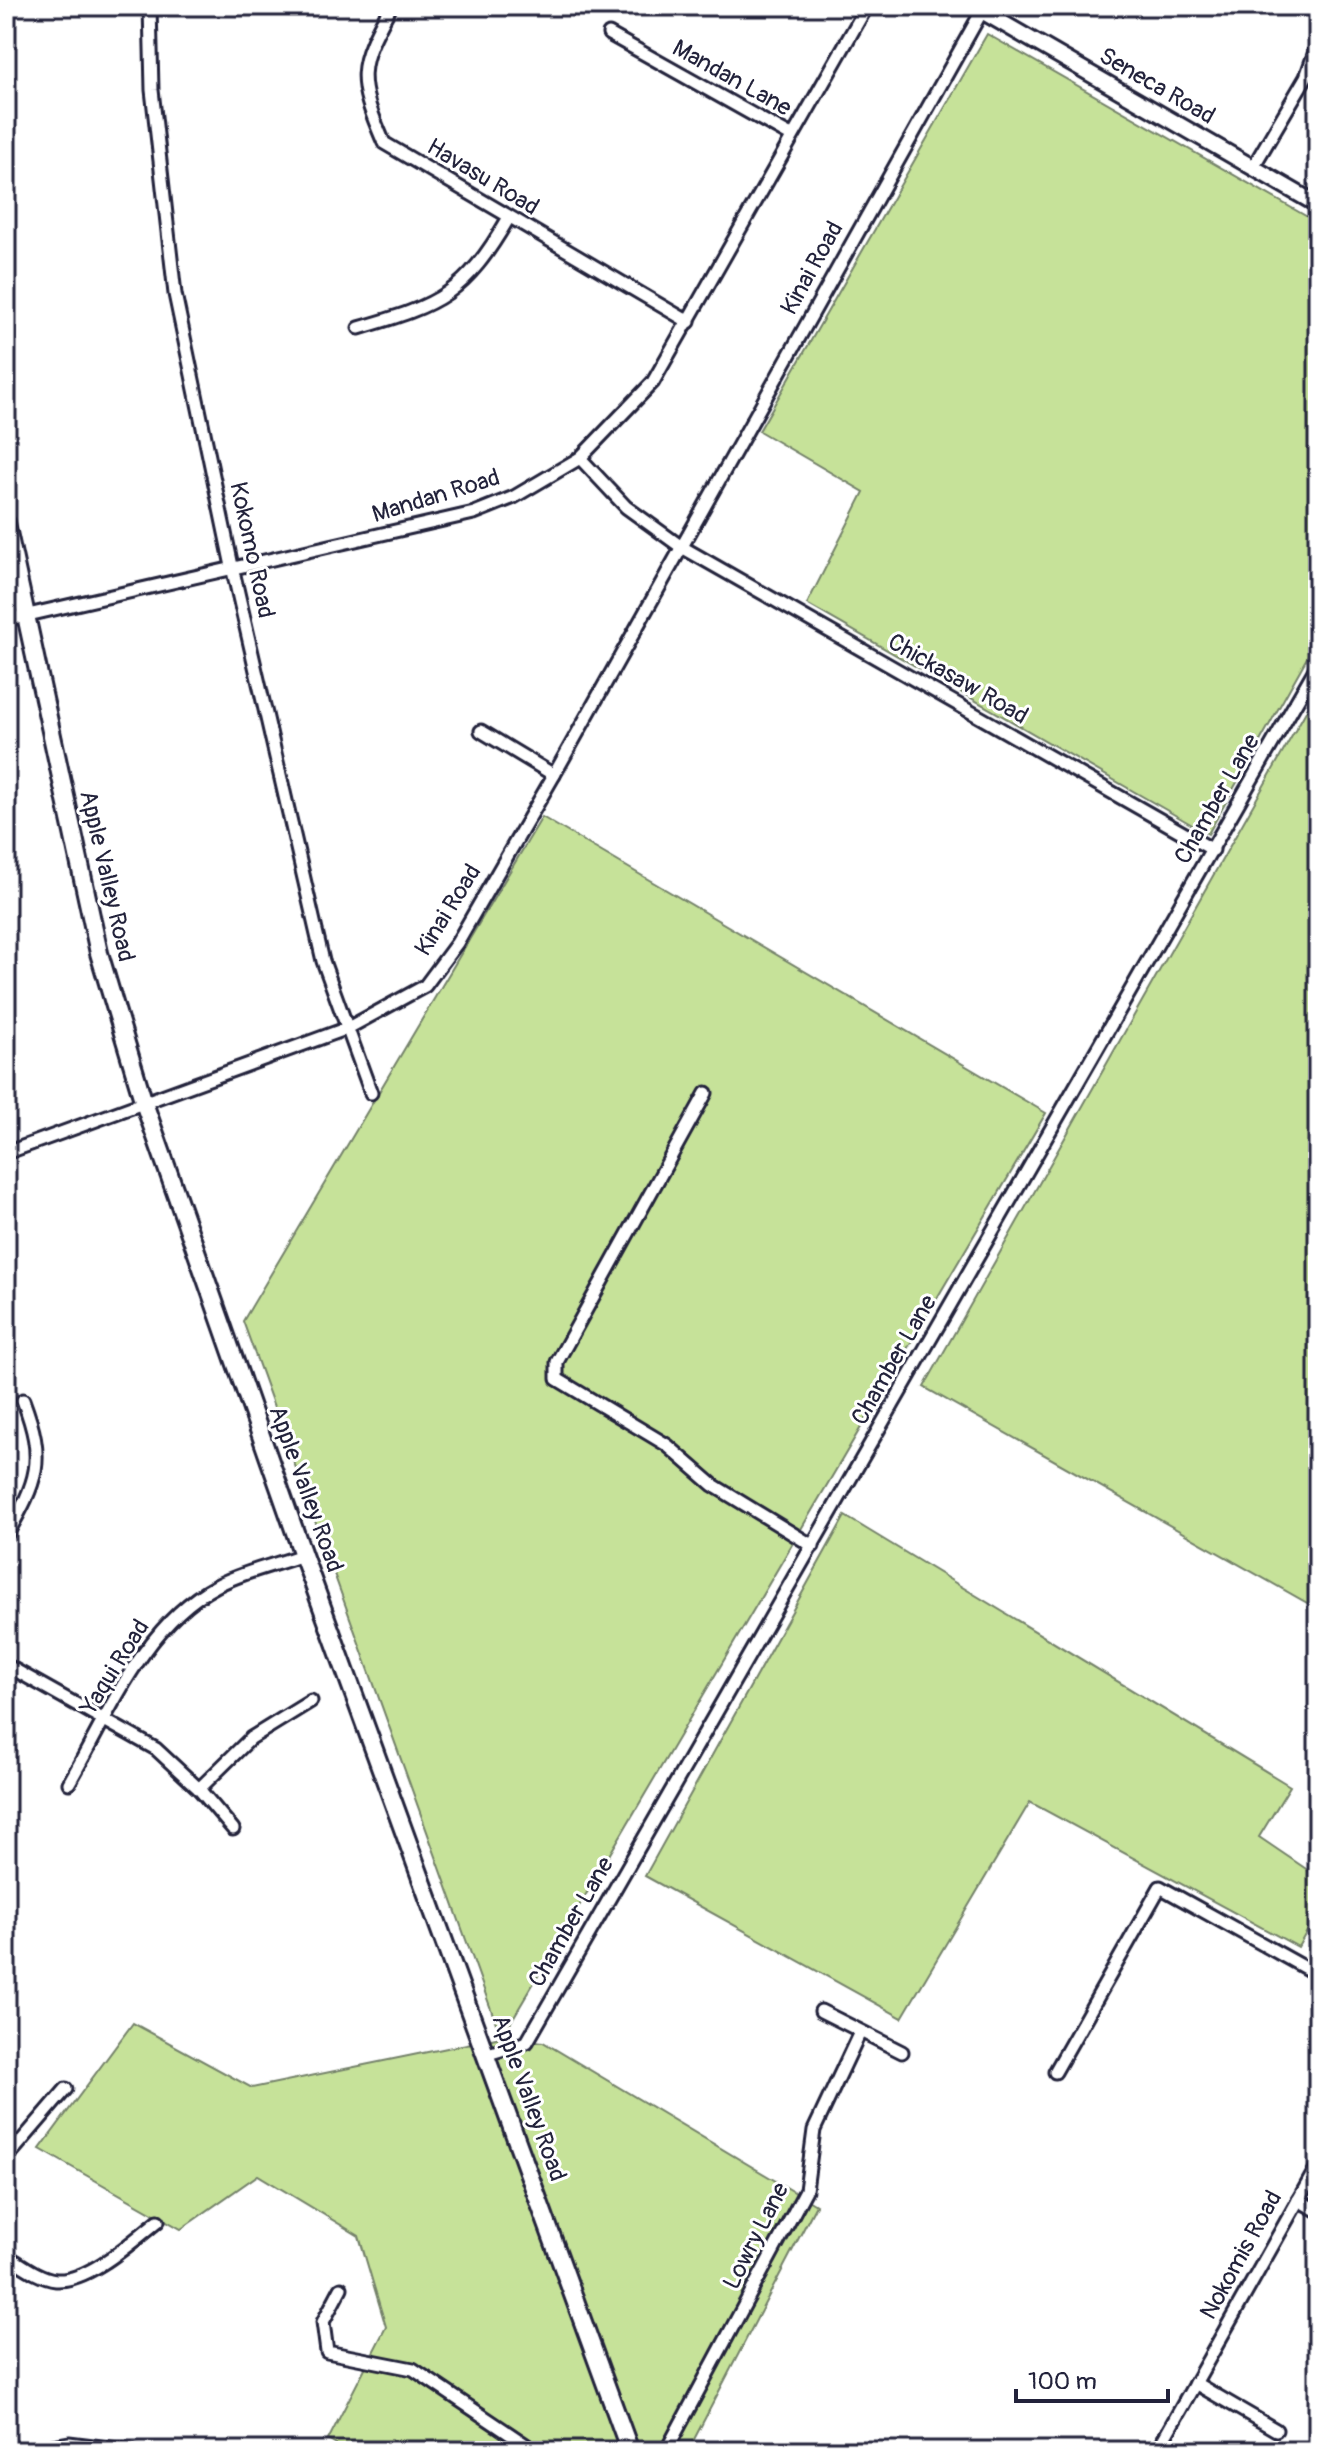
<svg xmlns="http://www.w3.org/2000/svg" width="1324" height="2457" viewBox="0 0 1324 2457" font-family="Pangolin,sans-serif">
	<rect width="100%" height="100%" fill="#fff"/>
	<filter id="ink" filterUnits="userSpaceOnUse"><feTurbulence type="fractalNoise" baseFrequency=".0125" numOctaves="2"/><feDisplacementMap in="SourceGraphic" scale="16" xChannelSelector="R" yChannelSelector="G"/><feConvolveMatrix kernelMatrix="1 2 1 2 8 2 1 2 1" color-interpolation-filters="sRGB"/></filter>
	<g filter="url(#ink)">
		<g fill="#c6e299" stroke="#74826a" stroke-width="2">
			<polygon points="987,34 1318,223 1318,638 1208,834 807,604 864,492 759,431"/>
			<polygon points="1318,690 1318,1609 924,1387"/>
			<polygon points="542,817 1046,1113 502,2037 543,2042 816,2205 688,2451 347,2451 328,2440 386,2327 359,2236 258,2175 181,2229 40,2149 133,2023 252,2088 501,2037 243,1321"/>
			<polygon points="845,1516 1290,1786 1259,1837 1318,1877 1318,1912 1298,1947 1030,1802 902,2018 645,1876"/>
		</g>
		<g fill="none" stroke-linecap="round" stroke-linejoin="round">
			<g stroke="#22223b" stroke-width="17">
				<g id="minor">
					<polyline points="150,6 152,90 175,294 233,571 323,961 371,1093"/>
					<path d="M391,6C357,67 356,78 384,143L689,322"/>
					<polyline points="609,34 791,136"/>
					<polyline points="1253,167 1306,77 1318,43"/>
					<path d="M359,328C440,305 465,293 508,219"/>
					<polyline points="580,458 626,507 680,546 1213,850"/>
					<polyline points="6,620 474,513 514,497 580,458 653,382 867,6"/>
					<polyline points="481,731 554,775"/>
					<polyline points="706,1093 557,1362 557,1379 667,1445 713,1485 813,1546"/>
					<polyline points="6,1153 348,1028 425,986 457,943 554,775 982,11"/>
					<path d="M6,1536C38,1480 46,1461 23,1400"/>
					<polyline points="6,1665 156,1749 199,1789 233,1829"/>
					<path d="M69,1783C108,1716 144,1624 216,1586C242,1572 275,1565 303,1555"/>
					<polyline points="199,1789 251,1738 311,1701"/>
					<polyline points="821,2011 902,2052"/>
					<polyline points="488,2054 527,2042 1318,664"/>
					<polyline points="1055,2072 1160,1887 1318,1975"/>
					<polyline points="6,2159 66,2089"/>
					<polyline points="1298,2200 1318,2211"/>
					<path d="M6,2255C21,2264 38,2278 56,2280C89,2282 134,2240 158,2221"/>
					<polyline points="341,2288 323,2322 327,2352 413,2369 535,2451"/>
					<polyline points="1195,2383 1276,2430"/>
					<polyline points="25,2451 69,2443 134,2451"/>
					<polyline points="666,2451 806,2190 814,2130 860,2032"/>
					<polyline points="1157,2451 1318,2165"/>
				</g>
			</g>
			<g stroke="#22223b" stroke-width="20">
				<polyline id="tertiary" points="973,6 1318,205"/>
			</g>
			<g stroke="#22223b" stroke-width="22">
				<polyline id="secondary" points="6,523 99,953 143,1100 303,1555 630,2451"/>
			</g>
			<use href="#minor" stroke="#fff" stroke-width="11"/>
			<use href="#tertiary" stroke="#fff" stroke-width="14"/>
			<use href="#secondary" stroke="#fff" stroke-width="16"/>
		</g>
	</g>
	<g text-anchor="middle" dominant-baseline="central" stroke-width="6" stroke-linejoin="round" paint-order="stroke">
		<g font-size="24" fill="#22223b" stroke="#fff">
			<text transform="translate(732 78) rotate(29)">Mandan Lane</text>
			<text transform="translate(1157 86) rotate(30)">Seneca Road</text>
			<text transform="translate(483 177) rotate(31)">Havasu Road</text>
			<text transform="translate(812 268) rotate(-61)">Kinai Road</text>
			<text transform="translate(436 496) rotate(-17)">Mandan Road</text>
			<text transform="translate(252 550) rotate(78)">Kokomo Road</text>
			<text transform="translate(958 679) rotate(30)">Chickasaw Road</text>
			<text transform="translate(1217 799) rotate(-60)">Chamber Lane</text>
			<text transform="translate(107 876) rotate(77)">Apple Valley Road</text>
			<text transform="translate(448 910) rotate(-58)">Kinai Road</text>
			<text transform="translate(894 1360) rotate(-60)">Chamber Lane</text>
			<text transform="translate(306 1489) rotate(70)">Apple Valley Road</text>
			<text transform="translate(115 1667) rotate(-58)">Yaqui Road</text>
			<text transform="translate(571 1922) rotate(-60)">Chamber Lane</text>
			<text transform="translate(529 2098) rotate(70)">Apple Valley Road</text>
			<text transform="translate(756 2236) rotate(-63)">Lowry Lane</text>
			<text transform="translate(1241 2255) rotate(-61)">Nokomis Road</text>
		</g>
	</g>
	<rect width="1324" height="2457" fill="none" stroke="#fff" stroke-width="32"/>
	<rect x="16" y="16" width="1292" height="2425" fill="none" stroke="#22223b" stroke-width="3" filter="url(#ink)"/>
	<path d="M1016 2389v12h152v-12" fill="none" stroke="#22223b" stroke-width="4"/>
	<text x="1028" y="2389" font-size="24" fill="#22223b" stroke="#ffffff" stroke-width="6" paint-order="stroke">100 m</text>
</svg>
